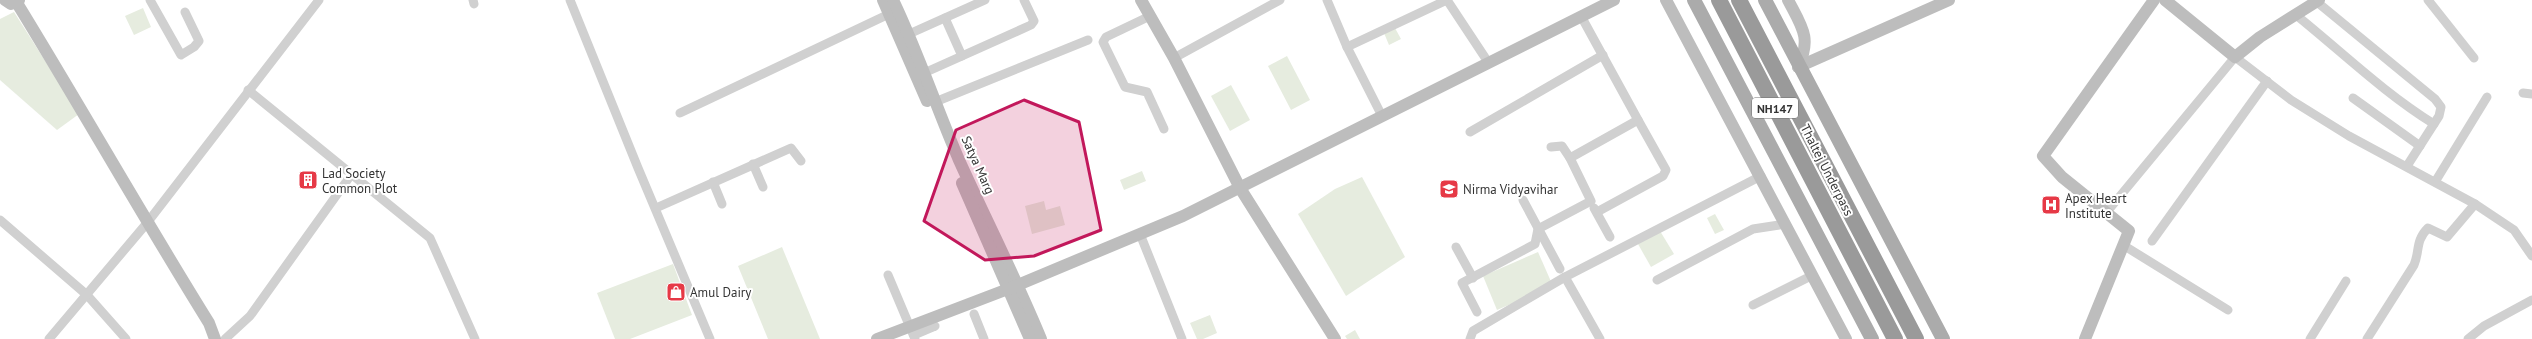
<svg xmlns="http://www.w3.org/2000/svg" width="2532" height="339" viewBox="0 0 2532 339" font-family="'PT Sans',sans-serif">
	<rect width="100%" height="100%" fill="#fff"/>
	<g fill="#e6ecdf">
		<polygon points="143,8 151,27 134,35 125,16"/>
		<polygon points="14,12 79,114 57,130 0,80 0,19"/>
		<polygon points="1395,28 1401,39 1389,45 1384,33"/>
		<polygon points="1287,56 1310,100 1291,110 1268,66"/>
		<polygon points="1231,85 1250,120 1230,131 1211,96"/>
		<polygon points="1142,171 1146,181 1124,190 1120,180"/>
		<polygon points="1362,177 1405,257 1346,296 1298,214 1335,189"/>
		<polygon points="1044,201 1046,210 1060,206 1065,225 1032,234 1025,206"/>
		<polygon points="1715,214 1724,230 1715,234 1707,218"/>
		<polygon points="1660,231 1674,254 1651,267 1638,244"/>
		<polygon points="782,247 820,339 768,339 738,266"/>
		<polygon points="1538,252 1553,286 1497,310 1483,276"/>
		<polygon points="673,264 692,315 630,339 615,339 597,293"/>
		<polygon points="1210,315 1217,333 1203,339 1197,339 1190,323"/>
		<polygon points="1355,330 1360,339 1347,339 1345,336"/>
	</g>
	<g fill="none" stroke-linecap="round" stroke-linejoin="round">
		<g stroke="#d0d0d0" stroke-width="9">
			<polyline points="150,0 181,55 194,47 199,41 185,12"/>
			<polyline points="473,0 474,4"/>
			<polyline points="570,0 638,168 710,339"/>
			<polyline points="1327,0 1347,47 1382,116"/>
			<polyline points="1447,0 1488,62"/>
			<polyline points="2428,0 2474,58"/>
			<polyline points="2317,2 2435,99 2441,107 2439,116 2407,166"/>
			<path d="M2296,15C2342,52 2384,93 2434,124"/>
			<polyline points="1150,16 1106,37 1103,42 1125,87 1147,92 1164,129"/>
			<polyline points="945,18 962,56"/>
			<polyline points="909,34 985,0"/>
			<polyline points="1347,47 1447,0"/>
			<polyline points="1174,58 1280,0"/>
			<polyline points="924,73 1031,25 1034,21 1024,0"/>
			<polyline points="248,90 430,238 475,339"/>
			<polyline points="2523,93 2532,94"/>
			<polyline points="2353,98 2420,146"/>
			<polyline points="935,102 1088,40"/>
			<polyline points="680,113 889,14"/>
			<polyline points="1470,132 1603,55"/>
			<polyline points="1551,147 1562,146 1570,158"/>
			<polyline points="753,164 763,187"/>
			<polyline points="713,182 722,204"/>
			<polyline points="2435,182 2487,97"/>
			<polyline points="1523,200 1560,269"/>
			<polyline points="656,208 791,148 801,161"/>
			<polyline points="1594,208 1610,237"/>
			<polyline points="1597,212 1663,176 1666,170 1638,120"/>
			<polyline points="2106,213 2235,57 2291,100 2349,136 2475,204 2514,230 2532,256"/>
			<polyline points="0,220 87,295 126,339"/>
			<polyline points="1140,234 1182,339"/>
			<polyline points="2152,241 2267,81"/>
			<polyline points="2123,245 2228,310"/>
			<polyline points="1456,247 1473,278"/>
			<polyline points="888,275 915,339"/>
			<polyline points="1657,280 1753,229 1786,224"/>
			<polyline points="1753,305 1813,275"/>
			<polyline points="1477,312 1462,283 1535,244 1538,229 1591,201 1570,158 1638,120 1581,16"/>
			<polyline points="974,314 984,339"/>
			<polyline points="914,335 935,326"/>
			<polyline points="49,339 147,223 319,0"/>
			<polyline points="225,339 250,316 351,175"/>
			<polyline points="1470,339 1473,331 1565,277"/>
			<polyline points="1600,339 1565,277 1761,176"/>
			<polyline points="2310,339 2346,281"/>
			<path d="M2367,339L2414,265C2420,251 2415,241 2428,228L2447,237L2475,204"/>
			<polyline points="2468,339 2484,326 2532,300"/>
		</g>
		<g stroke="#bdbdbd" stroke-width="12">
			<polyline points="5,0 11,4 19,0"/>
			<polyline points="883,0 927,101"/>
			<path d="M893,0C918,52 936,107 959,160C986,220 1016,278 1041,339"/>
			<polyline points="1141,0 1174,58 1240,188 1335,339"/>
			<polyline points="1666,0 1846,339"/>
			<path d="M1788,0C1802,27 1812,38 1798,67"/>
			<polyline points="2165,0 2235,57 2260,37 2319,0"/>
			<path d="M17,3C82,109 143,217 209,323L215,339"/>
			<polyline points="1798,67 1949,0"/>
			<polyline points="962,183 1030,339"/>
			<polyline points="877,339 1008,289 1183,216 1614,0"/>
			<polyline points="2085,339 2129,231 2062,177 2043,156 2154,0"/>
		</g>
		<g stroke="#ababab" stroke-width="14">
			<polyline points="1694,0 1872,339"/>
			<polyline points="1765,0 1943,339"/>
		</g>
		<g stroke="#9a9a9a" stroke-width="16">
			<polyline points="1719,0 1895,339"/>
			<polyline points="1739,0 1916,339"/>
		</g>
	</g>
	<path fill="#c2185b" fill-opacity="0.2" stroke="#c2185b" stroke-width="3" stroke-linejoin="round" d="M1024,100L1079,122L1101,230L1034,256L985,260L924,221L956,130Z"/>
	<defs>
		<g id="building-square" transform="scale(1)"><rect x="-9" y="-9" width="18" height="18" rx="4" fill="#e63946" stroke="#fff"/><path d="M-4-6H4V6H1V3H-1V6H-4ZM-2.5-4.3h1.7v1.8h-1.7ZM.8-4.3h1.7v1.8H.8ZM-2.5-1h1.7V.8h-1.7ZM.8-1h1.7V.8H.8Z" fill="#fff"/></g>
		<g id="school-square" transform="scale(1)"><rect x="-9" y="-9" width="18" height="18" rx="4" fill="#e63946" stroke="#fff"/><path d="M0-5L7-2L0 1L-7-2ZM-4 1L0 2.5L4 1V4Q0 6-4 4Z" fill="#fff"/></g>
		<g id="hospital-square" transform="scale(1)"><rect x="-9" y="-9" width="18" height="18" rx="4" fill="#e63946" stroke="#fff"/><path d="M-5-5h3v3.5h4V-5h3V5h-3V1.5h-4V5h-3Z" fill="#fff"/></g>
		<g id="shop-square" transform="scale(1)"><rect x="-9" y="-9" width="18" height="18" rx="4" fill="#e63946" stroke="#fff"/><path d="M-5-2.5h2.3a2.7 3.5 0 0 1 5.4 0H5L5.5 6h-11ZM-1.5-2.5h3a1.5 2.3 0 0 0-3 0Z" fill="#fff"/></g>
	</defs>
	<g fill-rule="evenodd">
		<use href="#building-square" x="308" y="180"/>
		<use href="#school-square" x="1449" y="189"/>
		<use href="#hospital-square" x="2051" y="205"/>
		<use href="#shop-square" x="676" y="292"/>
	</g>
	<g text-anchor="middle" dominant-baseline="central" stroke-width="4" stroke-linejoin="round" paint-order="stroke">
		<rect fill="#fff" stroke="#707070" stroke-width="1" x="1752" y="98" width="46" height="20" rx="3"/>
		<g font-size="12" font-weight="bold" fill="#333">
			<text x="1775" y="108">NH147</text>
		</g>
		<g font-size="13" fill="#333" stroke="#fff">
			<text transform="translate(978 165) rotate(66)">Satya Marg</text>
			<text transform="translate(1827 170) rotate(63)">Thaltej Underpass</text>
		</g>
		<g font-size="13" fill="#333" stroke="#fff" text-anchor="start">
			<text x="322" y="173">Lad Society<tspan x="322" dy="15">Common Plot</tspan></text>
			<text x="1463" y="189">Nirma Vidyavihar</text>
			<text x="2065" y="198">Apex Heart<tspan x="2065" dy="15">Institute</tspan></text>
			<text x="690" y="292">Amul Dairy</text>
		</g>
	</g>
</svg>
